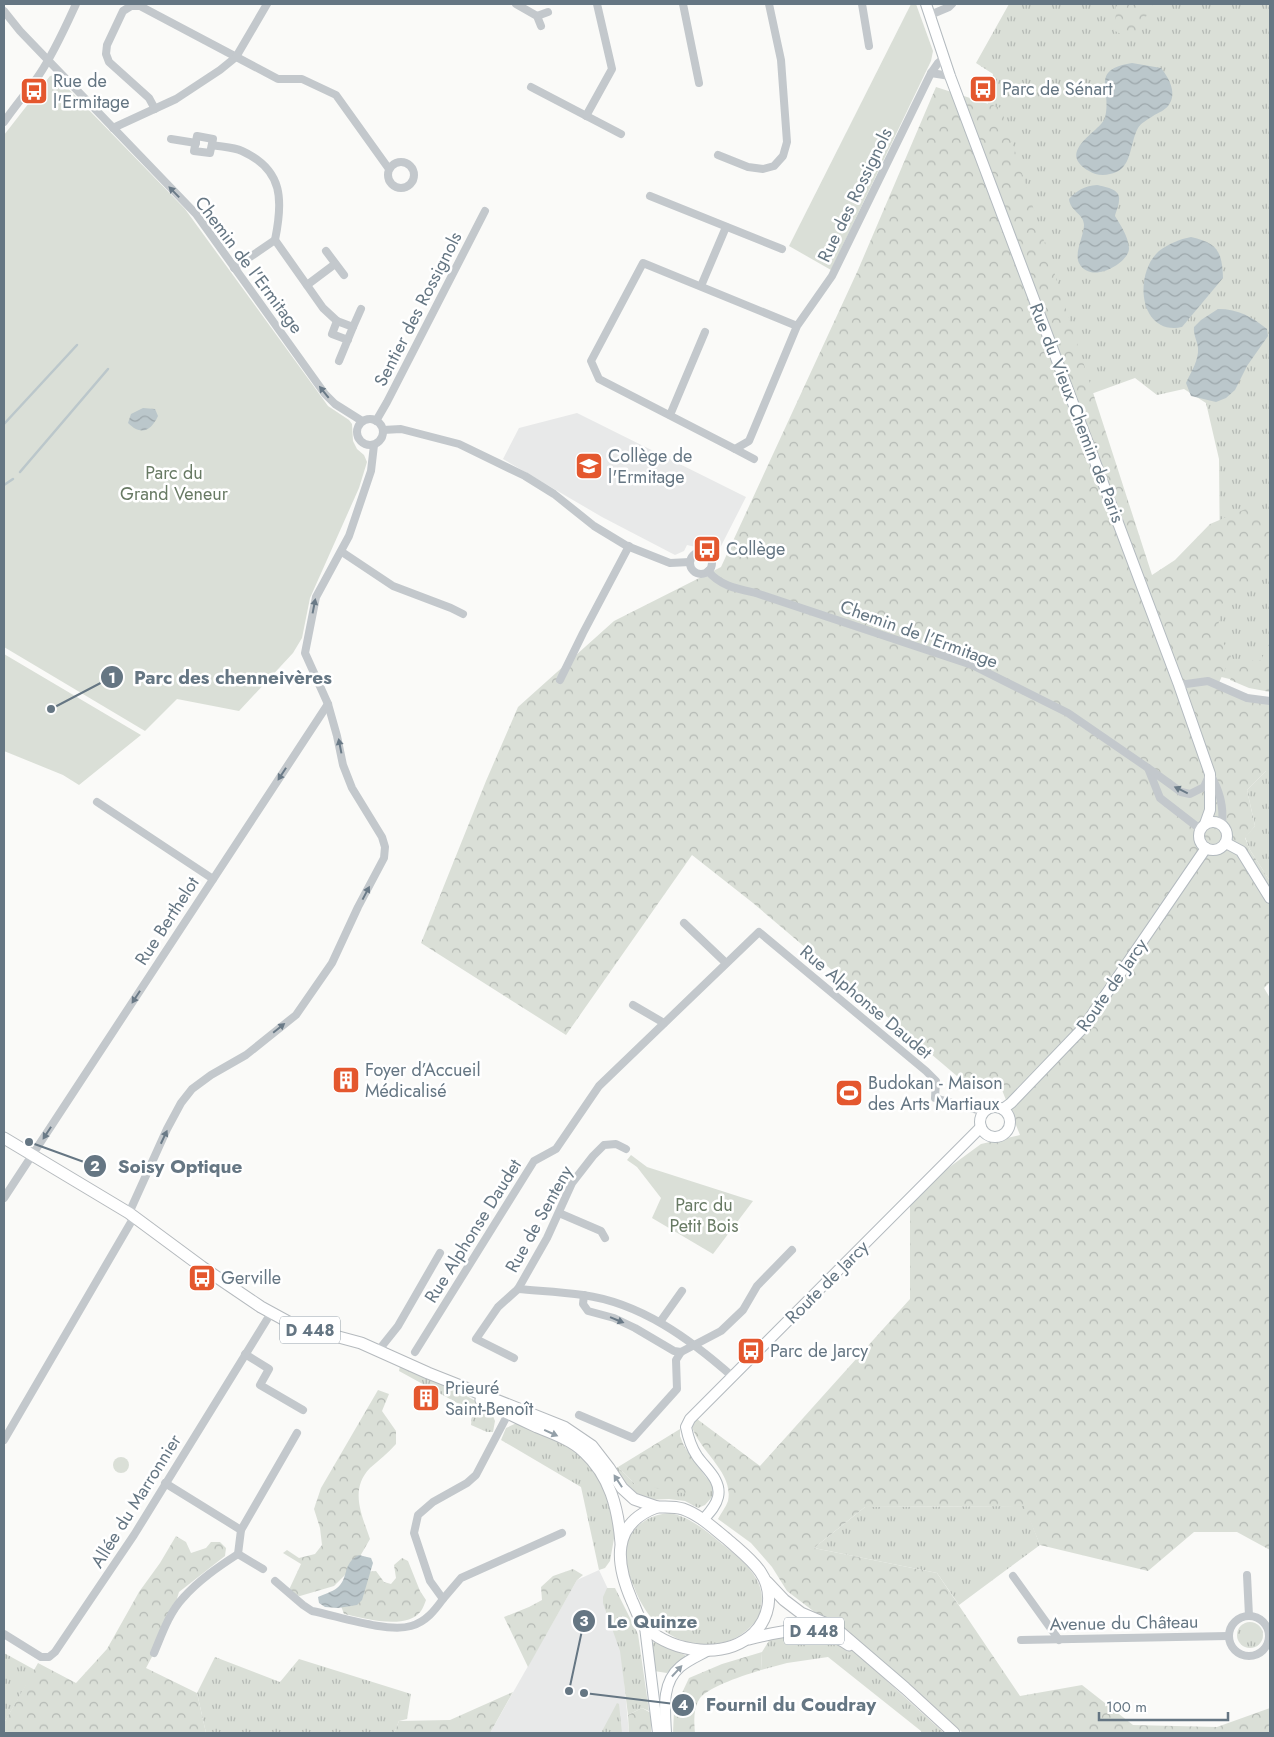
<svg xmlns="http://www.w3.org/2000/svg" width="1274" height="1737" viewBox="0 0 1274 1737" font-family="Jost,sans-serif">
	<defs>
		<pattern id="grass-tufts" width="24" height="20" patternUnits="userSpaceOnUse" patternTransform="scale(1.25)"><rect width="24" height="20" fill="#dadfd7"/><path d="M3 7l-1-3M5 7V3M7 7l1-3M15 17l-1-3M17 17v-4M19 17l1-3" fill="none" stroke="#b4b9b4"/></pattern>
		<pattern id="forest-crowns" width="20" height="18" patternUnits="userSpaceOnUse" patternTransform="scale(1.25)"><rect width="20" height="18" fill="#dadfd7"/><path d="M2 6a3 3 0 1 1 6 0M12 15a3 3 0 1 1 6 0" fill="none" stroke="#b4b9b4"/></pattern>
		<pattern id="water-waves" width="16" height="10" patternUnits="userSpaceOnUse" patternTransform="scale(1.25)"><rect width="16" height="10" fill="#bbc7cb"/><path d="M0 5q4-4 8 0t8 0" fill="none" stroke="#9ca6aa"/></pattern>
	</defs>
	<rect width="100%" height="100%" fill="#fafaf8"/>
	<g fill="#e8e9e9">
		<polygon points="577,413 746,497 718,552 687,545 684,551 675,555 602,517 503,459 519,428"/>
		<polygon points="599,1570 617,1608 629,1733 490,1733 577,1580"/>
	</g>
	<g fill="url(#grass-tufts)">
		<polygon points="1009,4 1270,4 1270,689 1181,667 1220,562 1219,459 1206,403 1184,389 1157,395 1135,378 1080,398 982,138 993,74 976,63"/>
		<polygon points="1266,771 1270,771 1270,881 1250,850 1245,837 1255,826 1247,790"/>
		<polygon points="400,1366 445,1384 490,1409 495,1421 493,1432 487,1432 471,1425 472,1416 470,1410 399,1371"/>
		<polygon points="521,1421 583,1450 610,1492 615,1533 610,1561 605,1568 599,1570 581,1487 501,1440 506,1428"/>
		<polygon points="618,1467 635,1484 705,1485 705,1476 713,1485 713,1496 705,1505 698,1508 685,1501 669,1499 646,1500 625,1487 615,1469"/>
		<polygon points="1025,1506 1040,1545 959,1605 937,1573 814,1548 865,1507"/>
		<path d="M670,1513C692,1518 705,1530 722,1544C741,1559 767,1579 761,1607C760,1614 758,1620 753,1624C745,1633 736,1639 725,1642C681,1653 649,1627 634,1587C630,1578 626,1568 625,1558C623,1532 646,1514 670,1513Z"/>
		<polygon points="607,1588 615,1588 638,1634 649,1711 642,1708 628,1715 620,1651 603,1603 603,1597"/>
		<circle cx="1250" cy="1635" r="13"/>
		<polygon points="808,1632 852,1649 944,1733 921,1733 921,1731 828,1657 787,1663 761,1670 762,1652 770,1639"/>
		<polygon points="654,1642 685,1655 686,1657 667,1673 654,1671 651,1644"/>
		<polygon points="4,1653 35,1670 4,1723"/>
		<polygon points="215,1657 280,1682 299,1659 411,1694 407,1719 399,1721 394,1733 206,1733 197,1693"/>
		<polygon points="617,1703 619,1704 622,1733 601,1733"/>
	</g>
	<g fill="url(#forest-crowns)">
		<polygon points="1118,4 1153,4 1133,40 1115,31 1116,7"/>
		<path d="M936,87L1001,108L1152,575L1175,560L1210,524L1248,508L1270,519V574L1250,584L1222,604L1217,632L1231,656L1218,685L1270,701V771H1266L1247,790L1255,826L1245,838L1250,850L1270,881V982L1264,988L1270,998V1550L1237,1532H1194L1148,1571L1040,1545L1024,1506L865,1507L814,1548L937,1573L1020,1696L1082,1685L1133,1725L1217,1727L1270,1708V1733H963L908,1683L787,1591L772,1567L751,1543L718,1519C721,1513 726,1507 728,1501C734,1473 701,1453 692,1427L697,1419L760,1466L910,1299V1196L981,1144L1020,1135L1002,1090L957,1076L753,903L692,855L566,1035L421,943L486,781L518,707L614,621L721,567L858,270Z"/>
		<polygon points="1270,642 1270,692 1249,688 1230,680 1239,661 1261,660"/>
		<path d="M378,1390L389,1394L382,1411L396,1431V1444C388,1453 379,1460 370,1468C349,1490 362,1515 370,1539L355,1565L334,1586L300,1596L287,1594L301,1564L283,1553L287,1550L299,1558L315,1554L322,1545L320,1528L314,1509L321,1488Z"/>
		<polygon points="680,1429 680,1436 684,1446 705,1476 705,1485 701,1492 693,1495 635,1484 618,1467"/>
		<polygon points="176,1536 186,1542 191,1553 206,1548 211,1542 220,1542 226,1548 225,1556 179,1592 169,1625 146,1668 197,1693 206,1733 4,1733 4,1723 38,1663 76,1683 107,1649 139,1592 160,1563"/>
		<path d="M402,1558L408,1561L420,1591L426,1600C425,1603 423,1608 421,1611C406,1631 364,1618 344,1614L341,1606L363,1572L376,1571L384,1582L391,1584L396,1578L394,1565Z"/>
		<polygon points="573,1569 583,1575 577,1580 528,1667 504,1617 529,1607 542,1600 541,1587 553,1576"/>
		<path d="M762,1652L761,1670C745,1675 710,1686 700,1698C693,1708 694,1722 695,1733H673L674,1710L689,1678L722,1664Z"/>
		<polygon points="513,1692 490,1733 394,1733 399,1721 450,1720"/>
		<polygon points="642,1708 651,1713 651,1733 629,1733 628,1715"/>
	</g>
	<g fill="#dadfd7">
		<polygon points="911,4 916,4 933,51 931,61 831,270 789,246"/>
		<polygon points="55,75 185,209 328,406 349,420 352,424 353,441 357,449 364,455 367,462 359,488 310,598 302,638 293,653 239,711 177,699 145,731 4,647 4,135 50,76"/>
		<polygon points="4,654 141,735 79,785 63,775 4,751"/>
		<polygon points="631,1155 647,1167 753,1201 713,1254 652,1218 661,1198 637,1167 627,1160"/>
		<circle cx="121" cy="1465" r="8"/>
	</g>
	<g fill="url(#water-waves)">
		<path d="M1132,63L1161,68C1169,78 1178,94 1168,106C1165,110 1158,113 1153,116C1147,120 1141,123 1138,128C1129,144 1133,170 1110,174C1103,176 1095,175 1089,171C1055,151 1100,132 1105,118C1113,90 1088,70 1132,63Z"/>
		<path d="M1097,185C1105,187 1121,189 1119,200C1119,206 1116,211 1115,216C1121,226 1128,236 1129,248C1130,262 1091,286 1079,263C1074,252 1084,236 1084,225C1084,214 1070,211 1069,199C1077,190 1085,186 1097,185Z"/>
		<path d="M1191,237C1218,243 1222,252 1223,278L1182,327C1139,336 1133,274 1159,251C1168,244 1180,239 1191,237Z"/>
		<path d="M1218,309C1239,309 1252,317 1267,329L1268,336L1247,366L1235,390L1226,398L1216,402L1191,396L1186,383C1191,372 1199,360 1198,348C1197,340 1193,334 1194,327L1201,320Z"/>
		<path d="M143,408L155,409L158,416C151,431 141,436 128,423L131,414Z"/>
		<path d="M359,1555L371,1558L373,1563L362,1600L357,1605L338,1608L325,1607L319,1603L318,1597C324,1594 332,1592 337,1588C349,1579 342,1563 359,1555Z"/>
	</g>
	<g fill="none" stroke-linecap="round" stroke-linejoin="round">
		<g stroke="#bbc7cb" stroke-width="2.5">
			<polyline points="4,424 77,345"/>
			<polyline points="20,472 108,369"/>
			<polyline points="4,485 13,479"/>
		</g>
		<g stroke="#b3babf" stroke-width="12">
			<g id="secondary">
				<polyline points="926,4 950,76 1179,685 1210,774 1210,810 1205,824"/>
				<circle cx="1213" cy="836" r="14"/>
				<polyline points="1226,843 1241,851 1270,898"/>
				<circle cx="995" cy="1122" r="15"/>
				<polyline points="1003,1109 1011,1103 1083,1028 1206,848"/>
				<path d="M703,1520C709,1513 716,1506 718,1497C722,1480 705,1468 697,1456C691,1447 688,1437 686,1427L690,1419L981,1127"/>
				<polyline points="645,1627 658,1733"/>
				<path d="M666,1733C665,1711 661,1683 680,1667C688,1660 698,1656 707,1651"/>
			</g>
		</g>
		<g stroke="#b5babe" stroke-width="13">
			<g id="primary">
				<polyline points="4,1138 129,1213 202,1267 261,1307 294,1325 361,1343 428,1373 564,1427 592,1446 609,1468 622,1488 634,1499 657,1507"/>
				<path d="M481,1400C499,1409 518,1418 537,1427C552,1433 572,1440 584,1452C610,1476 618,1508 621,1543"/>
				<path d="M657,1507C666,1507 674,1506 683,1509C700,1515 713,1528 727,1539C748,1558 773,1574 768,1606C766,1617 762,1625 754,1633C725,1660 675,1653 646,1628C640,1623 636,1609 632,1601C616,1564 610,1524 657,1507Z"/>
				<polyline points="767,1582 784,1600 801,1613 834,1627 905,1688 954,1733"/>
				<path d="M749,1639C783,1630 817,1623 849,1645"/>
			</g>
		</g>
		<g stroke="#c3c8cc" stroke-width="8">
			<polyline points="516,4 537,16 541,26"/>
			<polyline points="683,4 699,83"/>
			<polyline points="862,4 869,46"/>
			<polyline points="4,11 20,31 196,214 325,394 335,404 362,421"/>
			<polyline points="930,15 949,7 952,4"/>
			<polyline points="537,16 548,12"/>
			<polyline points="931,73 950,76"/>
			<polyline points="531,87 621,134"/>
			<polyline points="155,109 149,98 109,62 106,54 107,45 123,11 131,6 140,6 278,79 302,79 336,95 389,169"/>
			<polyline points="586,116 612,69 597,4"/>
			<path d="M4,122C15,106 28,91 39,75C54,53 65,28 76,4"/>
			<polyline points="113,128 176,99 220,70 236,57 267,4"/>
			<polygon points="197,136 213,139 210,153 194,151"/>
			<polyline points="171,139 196,143"/>
			<path d="M212,145C222,147 233,147 242,151C284,170 283,201 275,240L323,308L337,321"/>
			<polyline points="718,155 748,167 763,169 774,166 783,156 787,142 781,60 769,4"/>
			<circle cx="401" cy="175" r="13"/>
			<polyline points="650,196 782,249"/>
			<polyline points="326,251 344,275"/>
			<polyline points="234,268 275,240"/>
			<polyline points="307,285 335,264"/>
			<polyline points="701,286 726,227"/>
			<polyline points="797,326 643,263 591,361 599,379 735,449 749,441 797,326 832,276 931,73 938,63 944,58"/>
			<polyline points="353,327 361,309"/>
			<polyline points="339,361 353,327 337,321 332,334 348,340"/>
			<polyline points="670,415 705,332"/>
			<circle cx="370" cy="432" r="13"/>
			<polyline points="376,421 387,402 485,211"/>
			<polyline points="383,430 401,429 459,444 525,476 554,494 594,526 627,546 670,563 690,562"/>
			<polyline points="735,449 754,459"/>
			<polyline points="342,552 393,586 451,608 463,614"/>
			<circle cx="701" cy="563" r="11"/>
			<path d="M708,571C720,586 738,589 756,593L972,665L1068,713L1148,768L1160,798L1200,829"/>
			<polyline points="560,680 583,633 629,546"/>
			<polyline points="1179,685 1208,681 1247,698 1270,701"/>
			<polyline points="1148,768 1181,792 1190,794 1204,787 1209,776"/>
			<path d="M1210,774C1219,789 1224,806 1222,824"/>
			<polyline points="97,802 213,879"/>
			<polyline points="684,923 726,963"/>
			<polyline points="633,1005 664,1023"/>
			<polyline points="4,1198 328,704"/>
			<polyline points="129,1213 167,1129 181,1103 192,1089 211,1075 246,1055 296,1015 332,963 358,907 384,858 385,847 382,837 352,788 343,765 337,736 328,704 305,653 316,597 349,536 371,471 374,445"/>
			<polyline points="559,1213 601,1231 605,1238"/>
			<path d="M518,1289C540,1291 562,1292 583,1295C641,1303 690,1339 733,1377"/>
			<polyline points="584,1295 583,1304 588,1311 614,1318 635,1328 674,1351 681,1352"/>
			<polyline points="660,1322 682,1291"/>
			<polyline points="378,1351 398,1326 440,1253"/>
			<polyline points="415,1352 534,1161 556,1149 599,1086 759,932 926,1071 936,1081 935,1098 984,1112"/>
			<polyline points="245,1354 269,1369 260,1385 303,1410"/>
			<polyline points="514,1358 476,1339 498,1307 518,1289 547,1238 572,1183 593,1156 604,1145 616,1144 626,1149"/>
			<polyline points="579,1415 633,1438 677,1389 676,1360 681,1352 721,1331 743,1310 757,1286 792,1250"/>
			<polyline points="4,1440 134,1217"/>
			<polyline points="165,1483 241,1530 238,1554 263,1569"/>
			<polyline points="241,1530 297,1433"/>
			<polyline points="1247,1575 1249,1616"/>
			<polyline points="1013,1576 1059,1640"/>
			<path d="M275,1581L303,1605L312,1611C338,1616 387,1633 411,1626C426,1622 435,1610 443,1599L430,1581L414,1533L418,1515L433,1502L467,1483L476,1475L508,1414"/>
			<polyline points="443,1599 461,1578 562,1533"/>
			<circle cx="1249" cy="1636" r="20"/>
			<polyline points="4,1634 41,1657 49,1657 55,1652 134,1535 271,1313"/>
			<polyline points="1021,1640 1228,1636"/>
			<path d="M154,1653C162,1634 169,1613 183,1598C199,1580 218,1567 238,1554"/>
		</g>
		<use href="#secondary" stroke="#fff" stroke-width="10"/>
		<use href="#primary" stroke="#fff" stroke-width="11"/>
	</g>
	<defs><path id="oneway-solid" d="M-6-.8H1V-3.2L6.5 0L1 3.2V.8H-6Z" transform="scale(1.25)"/></defs>
	<g fill="#6a7a87">
		<use href="#oneway-solid" transform="translate(174 192) rotate(-134)"/>
		<use href="#oneway-solid" transform="translate(324 392) rotate(-129)"/>
		<use href="#oneway-solid" transform="translate(314 606) rotate(-79)"/>
		<use href="#oneway-solid" transform="translate(340 746) rotate(-101)"/>
		<use href="#oneway-solid" transform="translate(282 774) rotate(123)"/>
		<use href="#oneway-solid" transform="translate(1181 790) rotate(-154)"/>
		<use href="#oneway-solid" transform="translate(366 893) rotate(-62)"/>
		<use href="#oneway-solid" transform="translate(136 997) rotate(123)"/>
		<use href="#oneway-solid" transform="translate(279 1028) rotate(-39)"/>
		<use href="#oneway-solid" transform="translate(47 1133) rotate(123)"/>
		<use href="#oneway-solid" transform="translate(164 1137) rotate(-65)"/>
		<use href="#oneway-solid" transform="translate(617 1320) rotate(22)"/>
	</g>
	<g fill="#939fa8">
		<use href="#oneway-solid" transform="translate(551 1433) rotate(24)"/>
		<use href="#oneway-solid" transform="translate(618 1481) rotate(-123)"/>
		<use href="#oneway-solid" transform="translate(677 1671) rotate(-47)"/>
	</g>
	<defs>
		<g id="bus-square" transform="scale(1.4375)"><rect x="-9" y="-9" width="18" height="18" rx="4" fill="#e4572e" stroke="#fff"/><path d="M-5-6H5V4H4V6H2V4H-2V6H-4V4H-5ZM-3.5-4V0h7V-4ZM-3.5 1.2v1.5H-2V1.2ZM2 1.2v1.5H3.5V1.2Z" fill="#fff"/></g>
		<g id="school-square" transform="scale(1.4375)"><rect x="-9" y="-9" width="18" height="18" rx="4" fill="#e4572e" stroke="#fff"/><path d="M0-5L7-2L0 1L-7-2ZM-4 1L0 2.5L4 1V4Q0 6-4 4Z" fill="#fff"/></g>
		<g id="building-square" transform="scale(1.4375)"><rect x="-9" y="-9" width="18" height="18" rx="4" fill="#e4572e" stroke="#fff"/><path d="M-4-6H4V6H1V3H-1V6H-4ZM-2.5-4.3h1.7v1.8h-1.7ZM.8-4.3h1.7v1.8H.8ZM-2.5-1h1.7V.8h-1.7ZM.8-1h1.7V.8H.8Z" fill="#fff"/></g>
		<g id="stadium-square" transform="scale(1.4375)"><rect x="-9" y="-9" width="18" height="18" rx="4" fill="#e4572e" stroke="#fff"/><path d="M0-5a6.5 5 0 1 0 0 10a6.5 5 0 1 0 0-10ZM-3.5-1.8h7v3.6h-7Z" fill="#fff"/></g>
	</defs>
	<g fill-rule="evenodd">
		<use href="#bus-square" x="983" y="89"/>
		<use href="#bus-square" x="34" y="91"/>
		<use href="#school-square" x="589" y="466"/>
		<use href="#bus-square" x="707" y="549"/>
		<use href="#building-square" x="346" y="1080"/>
		<use href="#stadium-square" x="849" y="1093"/>
		<use href="#bus-square" x="202" y="1278"/>
		<use href="#bus-square" x="751" y="1351"/>
		<use href="#building-square" x="426" y="1398"/>
	</g>
	<g text-anchor="middle" dominant-baseline="central" stroke-width="5" stroke-linejoin="round" paint-order="stroke">
		<g fill="#fff" stroke="#939fa8" stroke-width="1">
			<rect x="280" y="1316.5" width="60" height="27" rx="4"/>
			<rect x="784" y="1617.5" width="60" height="27" rx="4"/>
		</g>
		<g font-size="16" font-weight="bold" fill="#657683">
			<text x="310" y="1330">D 448</text>
			<text x="814" y="1631">D 448</text>
		</g>
		<g font-size="18" fill="#657683" stroke="#fff" text-anchor="start">
			<text x="53" y="81">Rue de<tspan x="53" dy="21">l'Ermitage</tspan></text>
			<text x="1002" y="89">Parc de Sénart</text>
			<text x="608" y="456">Collège de<tspan x="608" dy="21">l'Ermitage</tspan></text>
			<text x="726" y="549">Collège</text>
			<text x="365" y="1070">Foyer d’Accueil<tspan x="365" dy="21">Médicalisé</tspan></text>
			<text x="868" y="1083">Budokan - Maison<tspan x="868" dy="21">des Arts Martiaux</tspan></text>
			<text x="221" y="1278">Gerville</text>
			<text x="770" y="1351">Parc de Jarcy</text>
			<text x="445" y="1388">Prieuré<tspan x="445" dy="21">Saint-Benoît</tspan></text>
		</g>
		<g font-size="18" fill="#657683" stroke="#fff">
			<text transform="translate(855 195) rotate(-64)">Rue des Rossignols</text>
			<text transform="translate(249 265) rotate(53)">Chemin de l'Ermitage</text>
			<text transform="translate(418 309) rotate(-63)">Sentier des Rossignols</text>
			<text transform="translate(1077 413) rotate(69)">Rue du Vieux Chemin de Paris</text>
			<text transform="translate(919 634) rotate(20)">Chemin de l'Ermitage</text>
			<text transform="translate(167 921) rotate(-57)">Rue Berthelot</text>
			<text transform="translate(1112 985) rotate(-55)">Route de Jarcy</text>
			<text transform="translate(866 1002) rotate(40)">Rue Alphonse Daudet</text>
			<text transform="translate(539 1219) rotate(-61)">Rue de Senteny</text>
			<text transform="translate(473 1231) rotate(-58)">Rue Alphonse Daudet</text>
			<text transform="translate(827 1282) rotate(-45)">Route de Jarcy</text>
			<text transform="translate(136 1501) rotate(-58)">Allée du Marronnier</text>
			<text transform="translate(1124 1623) rotate(-1)">Avenue du Château</text>
		</g>
		<g font-size="18" fill="#687a64" stroke="#fff">
			<text x="174" y="473">Parc du<tspan x="174" dy="21">Grand Veneur</tspan></text>
			<text x="704" y="1205">Parc du<tspan x="704" dy="21">Petit Bois</tspan></text>
		</g>
	</g>
	<path fill="none" stroke="#657683" stroke-width="2" d="M51 709L112 677M29 1142L95 1166M569 1691L584 1621M584 1693L683 1705"/>
	<g fill="#657683" stroke="#fff" stroke-width="2">
		<circle cx="51" cy="709" r="5"/>
		<circle cx="29" cy="1142" r="5"/>
		<circle cx="569" cy="1691" r="5"/>
		<circle cx="584" cy="1693" r="5"/>
		<circle cx="112" cy="677" r="12"/>
		<circle cx="95" cy="1166" r="12"/>
		<circle cx="584" cy="1621" r="12"/>
		<circle cx="683" cy="1705" r="12"/>
	</g>
	<g font-size="15" text-anchor="middle" font-weight="bold" fill="#fff">
		<text x="112" y="683">1</text>
		<text x="95" y="1171">2</text>
		<text x="584" y="1626">3</text>
		<text x="683" y="1710">4</text>
	</g>
	<g font-size="19" text-anchor="middle" font-weight="bold" fill="#657683" stroke="#fff" stroke-width="5" stroke-linejoin="round" paint-order="stroke">
		<text x="233" y="684">Parc des chenneivères</text>
		<text x="180" y="1173">Soisy Optique</text>
		<text x="652" y="1628">Le Quinze</text>
		<text x="791" y="1711">Fournil du Coudray</text>
	</g>
	<rect width="1274" height="1737" fill="none" stroke="#657683" stroke-width="10"/>
	<path d="M1099 1712v8h129v-8" fill="none" stroke="#657683" stroke-width="2.5"/>
	<text x="1106" y="1712" font-size="15" fill="#657683" stroke="#ffffff" stroke-width="4" paint-order="stroke">100 m</text>
</svg>
